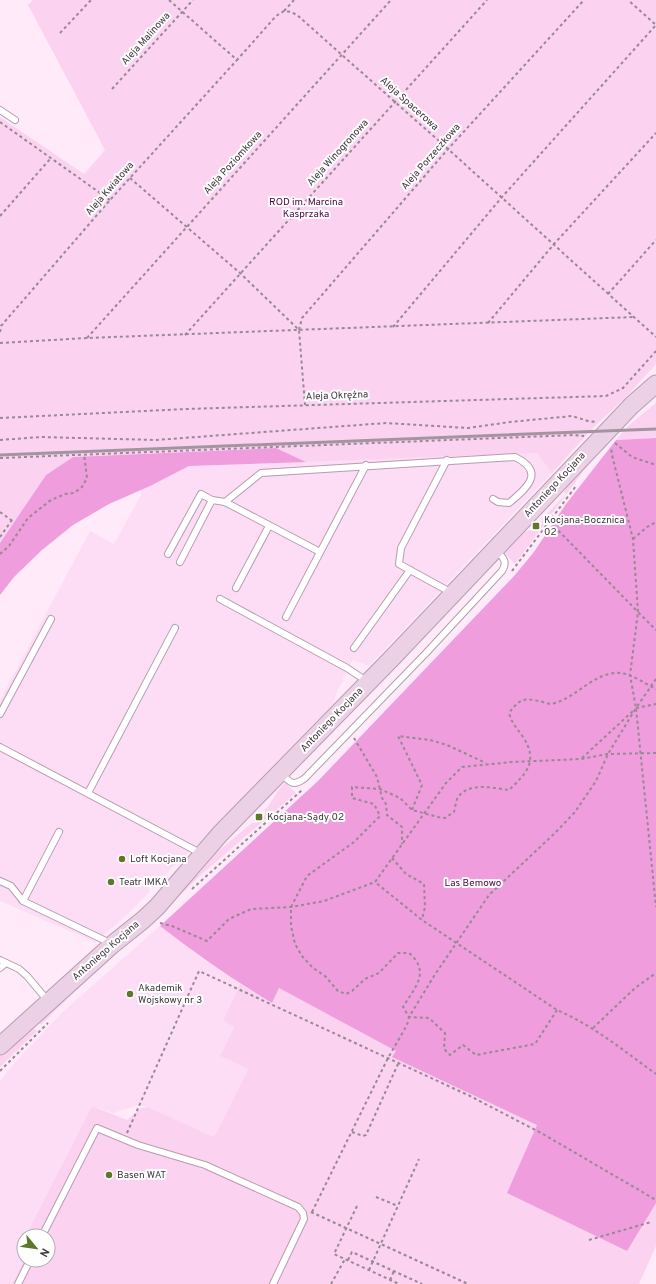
<svg xmlns="http://www.w3.org/2000/svg" width="656" height="1284" viewBox="0 0 656 1284" font-family="Overpass,sans-serif">
	<rect width="100%" height="100%" fill="#ffeaf9"/>
	<g fill="#fdddf5">
		<polygon points="537,453 552,473 369,666 353,660 342,679 344,680 338,689 333,704 201,841 160,879 157,879 149,887 149,892 132,910 95,943 91,940 0,901 0,700 90,531 114,544 141,495 141,490 189,466"/>
		<polygon points="160,926 203,959 240,984 223,1021 234,1027 220,1056 248,1069 214,1137 148,1107 139,1105 113,1113 92,1106 28,1231 36,1236 24,1236 24,1260 12,1284 0,1284 0,1081 17,1060 63,1012 93,985"/>
	</g>
	<g fill="#fbd3f1">
		<polygon points="33,0 656,0 656,364 627,396 594,427 552,473 537,453 306,462 275,448 73,457 46,475 0,543 0,117 84,174 105,150 28,5"/>
		<polygon points="656,403 656,438 616,440 628,426"/>
		<polygon points="599,450 515,564 504,552 525,532 529,530 534,531 542,524 542,519 566,494 564,492 576,471"/>
		<path d="M285,783L296,793L202,874L159,915L194,874L197,876L218,851L252,823H257L265,815V810C273,801 277,789 285,783Z"/>
		<polygon points="144,928 68,998 41,1025 39,1023 40,1019"/>
		<polygon points="240,984 272,1003 279,988 393,1049 578,1116 656,1148 656,1246 639,1284 12,1284 24,1260 48,1260 48,1236 36,1236 28,1231 92,1106 127,1120 141,1108 148,1107 214,1137 248,1069 220,1056 234,1027 223,1021"/>
		<polygon points="32,1027 37,1031 0,1067 0,1054 29,1028"/>
	</g>
	<g fill="#ef9ddc">
		<path d="M656,438V1203L627,1251L507,1193L537,1125L392,1057L396,1051L279,988L272,1003C233,980 196,954 160,926L318,781L515,575L534,552L566,504L616,440Z"/>
		<polygon points="276,448 306,462 189,466 150,486 109,504 73,525 42,550 14,577 0,595 0,543 46,475 73,457"/>
	</g>
	<g fill="none" stroke-linecap="round" stroke-linejoin="round">
		<g stroke="#b59dae" stroke-width="8">
			<g id="lane">
				<polyline points="0,110 15,120"/>
				<polyline points="447,460 401,548 399,564 452,593"/>
				<path d="M225,502L261,473L515,457C546,472 527,488 509,503L498,502L493,499"/>
				<polyline points="168,554 201,494 212,500"/>
				<polyline points="180,562 212,500 225,502 320,552"/>
				<polyline points="236,588 269,526"/>
				<polyline points="220,599 347,668 362,678 366,683"/>
				<polyline points="286,617 366,465"/>
				<polyline points="354,648 410,570"/>
				<polyline points="0,714 51,619"/>
				<polyline points="0,747 202,854"/>
				<path d="M281,773C290,783 293,787 305,778L427,652L502,571C508,562 503,557 496,550"/>
				<polyline points="88,793 175,628"/>
				<polyline points="0,881 11,886 23,901 110,943"/>
				<polyline points="23,901 59,832"/>
				<polyline points="0,960 19,969 27,976 48,1001"/>
				<polyline points="0,968 6,963"/>
				<polyline points="42,1236 97,1128 138,1145 205,1165 298,1207 303,1213 304,1219 273,1284"/>
				<polyline points="18,1284 30,1260"/>
			</g>
		</g>
		<g stroke="#b59dae" stroke-width="19">
			<polyline id="secondary" points="0,1046 113,944 143,920 157,907 220,834 393,657 632,405 656,384"/>
		</g>
		<g stroke="#978893" stroke-width="2" stroke-dasharray="3 3" stroke-linecap="butt">
			<polyline points="169,0 237,60 276,16 284,11 291,12 297,15 448,149 656,337"/>
			<polyline points="284,11 294,0"/>
			<polyline points="60,33 91,0"/>
			<polyline points="112,89 193,0"/>
			<polyline points="0,122 110,200"/>
			<polyline points="130,178 240,273 299,330 305,405"/>
			<polyline points="0,216 51,158"/>
			<polyline points="608,294 656,240"/>
			<polyline points="488,323 554,244 656,133"/>
			<polyline points="393,327 502,197 656,25 628,0"/>
			<polyline points="299,330 302,318 448,149 584,0"/>
			<polyline points="0,332 1,326 110,200 237,60"/>
			<polyline points="185,335 487,0"/>
			<polyline points="87,338 391,0"/>
			<polyline points="0,343 87,338 634,317"/>
			<polyline points="0,418 186,409 606,396 623,388 656,351"/>
			<polyline points="0,440 41,437 156,440 386,423 468,428 510,422 572,416 588,421 596,422"/>
			<polyline points="615,443 632,457 656,465"/>
			<polyline points="0,458 574,435 584,436"/>
			<polyline points="0,512 14,522"/>
			<polyline points="550,522 638,612 633,539 612,455 611,447"/>
			<polyline points="0,537 12,520"/>
			<polyline points="633,539 647,527 656,522"/>
			<polyline points="0,554 9,546 28,518 51,500 65,494 74,493 82,487 87,478 84,454"/>
			<polyline points="512,571 576,486"/>
			<polyline points="656,679 636,708 656,907"/>
			<polyline points="636,708 656,704"/>
			<polyline points="354,738 377,777 382,798 386,804 387,815 402,827 402,844"/>
			<path d="M656,753L608,754L581,759L512,762L462,767L446,783L375,882L422,920L557,1010C594,1026 624,1051 656,1074"/>
			<polyline points="582,758 633,711"/>
			<polyline points="412,810 422,785 398,736 430,740 447,745 486,763"/>
			<polyline points="392,858 406,874 424,884 425,907 422,920"/>
			<polyline points="192,889 302,790"/>
			<polyline points="160,923 172,926 207,941 229,919 251,909 291,907 324,901 375,882"/>
			<path d="M557,1010L535,1044L476,1055L463,1045L450,1055L444,1049L445,1033L429,1018L409,1017L403,1007C415,987 431,972 409,953H398L379,973L365,979L352,991L346,994L338,991L325,976L313,968L302,956L295,944L291,926V907L307,876L354,842L380,816L374,804L352,798V787L380,789L400,798L412,810L438,817L445,818L454,812C455,808 456,803 457,799C467,781 493,788 509,790C526,774 539,761 523,737C517,728 512,724 509,713C521,697 525,698 543,702C547,703 550,705 555,703C576,697 591,676 614,673C628,671 644,683 656,689"/>
			<polyline points="593,1028 635,988 656,973"/>
			<polyline points="0,1071 48,1023"/>
			<polyline points="352,1132 363,1136 366,1135 398,1064"/>
			<polyline points="127,1133 199,971 470,1096 543,1134 656,1200"/>
			<polyline points="376,1197 398,1206"/>
			<polyline points="357,1206 334,1254 399,1284"/>
			<polyline points="311,1212 468,1284"/>
			<polyline points="312,1212 388,1058 407,1025 409,1017 434,976 489,895 555,833 575,812 596,781 608,754 636,708 630,675 638,612 656,630"/>
			<polyline points="589,1240 651,1222"/>
			<polyline points="348,1260 352,1252 422,1284"/>
			<polyline points="369,1270 419,1159"/>
			<polyline points="390,1280 394,1271"/>
			<polyline points="331,1284 345,1259"/>
		</g>
		<use href="#lane" stroke="#fff" stroke-width="6"/>
		<use href="#secondary" stroke="#ecd0e6" stroke-width="17"/>
		<polyline stroke="#a494a0" stroke-width="3" points="0,455 656,429"/>
	</g>
	<g fill="#5e782b" stroke="#fefefe" stroke-width="1.5">
		<rect x="532" y="522" width="8" height="8" rx="2"/>
		<rect x="255" y="813" width="8" height="8" rx="2"/>
		<circle cx="122" cy="859" r="4"/>
		<circle cx="111" cy="882" r="4"/>
		<circle cx="130" cy="994" r="4"/>
		<circle cx="109" cy="1175" r="4"/>
	</g>
	<g text-anchor="middle" dominant-baseline="central" stroke-width="4" stroke-linejoin="round" paint-order="stroke">
		<g font-size="10" fill="#3e353c" stroke="#fefefe">
			<text transform="translate(146 39) rotate(-48)">Aleja Malinowa</text>
			<text transform="translate(409 104) rotate(42)">Aleja Spacerowa</text>
			<text transform="translate(338 153) rotate(-48)">Aleja Winogronowa</text>
			<text transform="translate(431 157) rotate(-49)">Aleja Porzeczkowa</text>
			<text transform="translate(233 163) rotate(-48)">Aleja Poziomkowa</text>
			<text transform="translate(110 189) rotate(-49)">Aleja Kwiatowa</text>
			<text transform="translate(337 396) rotate(-2)">Aleja Okrężna</text>
			<text transform="translate(555 485) rotate(-47)">Antoniego Kocjana</text>
			<text transform="translate(332 720) rotate(-46)">Antoniego Kocjana</text>
			<text transform="translate(106 951) rotate(-41)">Antoniego Kocjana</text>
		</g>
		<g font-size="10" fill="#4e0343" stroke="#fefefe">
			<text x="306" y="202">ROD im. Marcina<tspan x="306" dy="12">Kasprzaka</tspan></text>
			<text x="473" y="883">Las Bemowo</text>
		</g>
		<g font-size="10" fill="#3e353c" stroke="#fefefe" text-anchor="start">
			<text x="544" y="520">Kocjana-Bocznica<tspan x="544" dy="12">02</tspan></text>
			<text x="267" y="817">Kocjana-Sądy 02</text>
			<text x="130" y="859">Loft Kocjana</text>
			<text x="119" y="882">Teatr IMKA</text>
			<text x="138" y="988">Akademik<tspan x="138" dy="12">Wojskowy nr 3</tspan></text>
			<text x="117" y="1175">Basen WAT</text>
		</g>
	</g>
	<g transform="translate(36 1248) rotate(119)"><circle r="19" fill="#fefefe" stroke="#b1aeb0"/>
	<path d="M0-3L7 15L0 10L-7 15Z" fill="#5e782b"/>
	<text y="-6" font-size="11" font-weight="bold" text-anchor="middle" fill="#3e353c">N</text>
	</g>
</svg>
